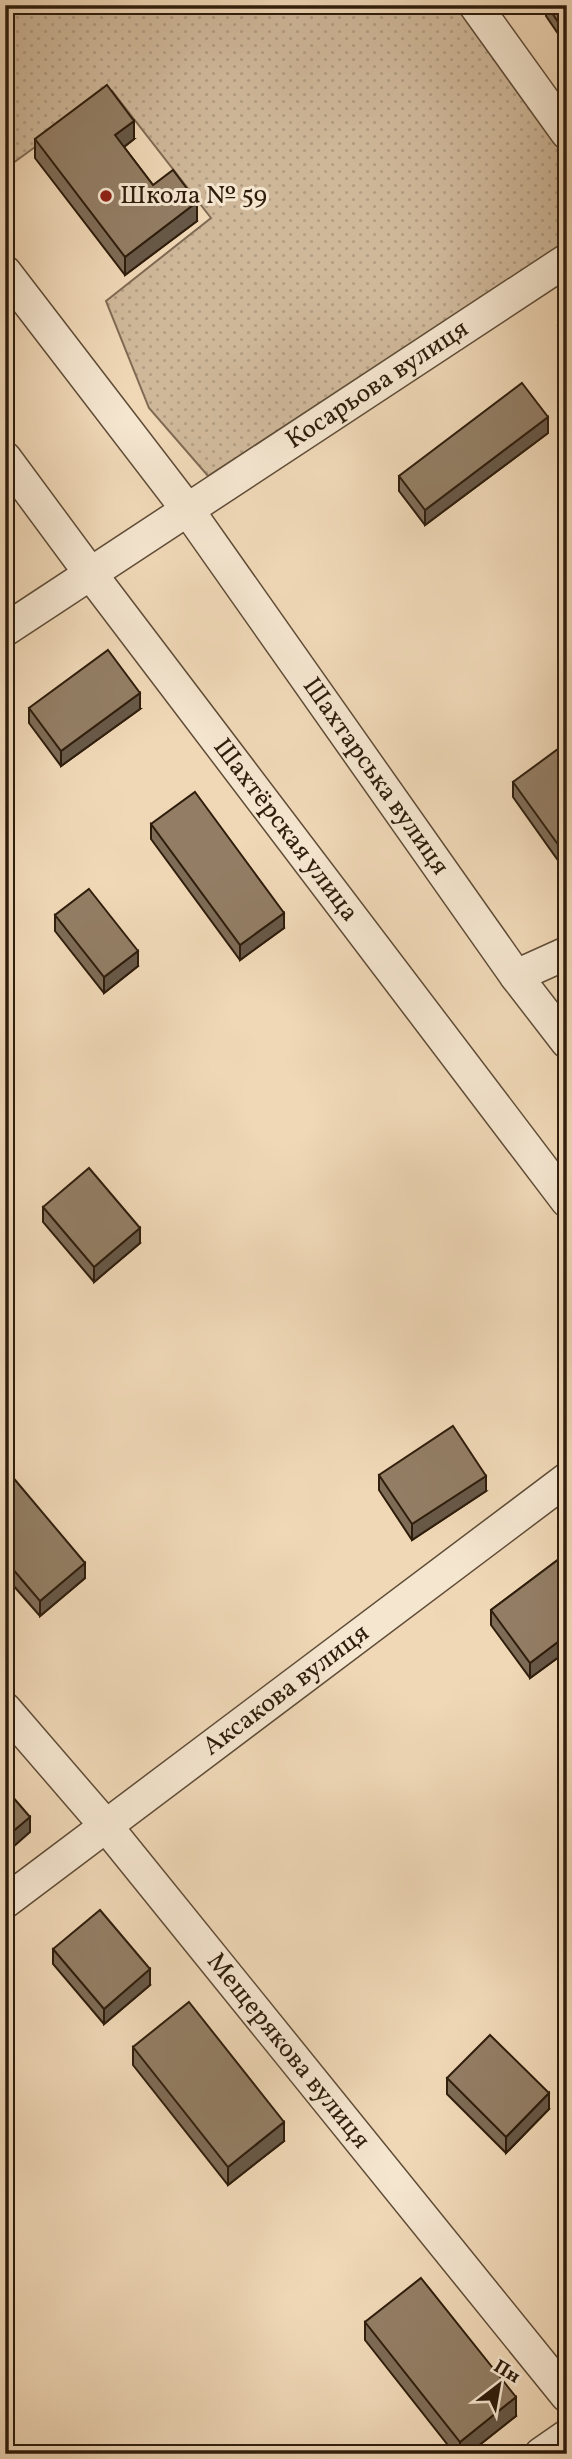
<svg xmlns="http://www.w3.org/2000/svg" width="572" height="2459" viewBox="0 0 572 2459" font-family="Vollkorn,serif">
	<defs>
		<pattern id="park-dots" width="8" height="8" patternUnits="userSpaceOnUse" patternTransform="scale(1.75)"><rect width="8" height="8" fill="#cfb89a"/><path d="M2 2h.1M6 6h.1" fill="none" stroke="#b29e84" stroke-width="1.8" stroke-linecap="round"/></pattern>
	</defs>
	<rect width="100%" height="100%" fill="#f0d8b7"/>
	<filter id="stains"><feTurbulence type="fractalNoise" baseFrequency=".00286" numOctaves="4"/><feColorMatrix values="0 0 0 0 .2 0 0 0 0 .09 0 0 0 0 .02 0 0 0 .5 -.17"/></filter>
	<radialGradient id="worn" r=".72"><stop offset=".6" stop-color="#630" stop-opacity="0"/><stop offset="1" stop-color="#630" stop-opacity=".3"/></radialGradient>
	<polygon fill="url(#park-dots)" stroke="#7f6a53" stroke-width="2" points="5,5 458,5 567,157 567,243 208,476 149,408 106,301 211,218 112,91 9,166 5,165"/>
	<g fill="none" stroke-linecap="round" stroke-linejoin="round">
		<g stroke="#5f4c37" stroke-width="35">
			<g id="minor">
				<polyline points="475,5 567,133"/>
				<path id="s1" d="M5,272L187,509L516,976L567,1042"/>
				<path id="s2" d="M5,458L90,573L567,1201"/>
				<path id="s3" d="M5,630L567,260"/>
				<polyline points="516,976 567,953"/>
				<path id="s4" d="M5,1709L106,1826L567,2396"/>
				<path id="s5" d="M5,1902L567,1479"/>
				<polyline points="541,2454 567,2436"/>
			</g>
		</g>
		<use href="#minor" stroke="#f5e6d0" stroke-width="32"/>
	</g>
	<g fill="#7e6c57" stroke="#2f1d0c" stroke-width="2">
		<polygon points="546,5 567,5 567,43 565,44 546,16"/>
		<polygon points="35,139 134,139 124,147 153,185 197,221 125,275 35,158"/>
		<polygon points="567,320 567,354 558,342 558,326"/>
		<polygon points="548,433 425,525 399,491 399,476"/>
		<polygon points="29,708 140,709 61,766 29,723"/>
		<polygon points="567,761 567,873 513,797 513,782"/>
		<polygon points="151,824 284,928 240,960 151,839"/>
		<polygon points="55,915 138,966 104,993 55,931"/>
		<polygon points="43,1207 140,1243 94,1282 43,1222"/>
		<polygon points="5,1468 85,1578 40,1616 5,1576"/>
		<polygon points="379,1475 486,1491 412,1540 379,1490"/>
		<polygon points="567,1553 567,1651 530,1678 491,1625 491,1610"/>
		<polygon points="53,1949 150,1985 104,2024 53,1964"/>
		<polygon points="133,2047 284,2141 228,2185 133,2065"/>
		<polygon points="447,2078 549,2109 506,2153 447,2094"/>
		<polygon points="365,2322 516,2416 468,2454 455,2454 365,2340"/>
	</g>
	<g fill="#675847" stroke="#2f1d0c" stroke-width="2">
		<polygon points="567,32 567,43 565,44 565,33"/>
		<polygon points="134,121 134,139 115,154 115,135"/>
		<polygon points="197,202 197,221 125,275 125,257"/>
		<polygon points="548,417 548,433 425,525 425,510"/>
		<polygon points="140,693 140,709 61,766 61,751"/>
		<polygon points="284,913 284,928 240,960 240,945"/>
		<polygon points="138,951 138,966 104,993 104,977"/>
		<polygon points="140,1228 140,1243 94,1282 94,1267"/>
		<polygon points="486,1476 486,1491 412,1540 412,1524"/>
		<polygon points="85,1563 85,1578 40,1616 40,1601"/>
		<polygon points="567,1635 567,1651 530,1678 530,1663"/>
		<polygon points="30,1817 30,1832 5,1854 5,1838"/>
		<polygon points="150,1969 150,1985 104,2024 104,2009"/>
		<polygon points="6,2045 6,2064 5,2065 5,2046"/>
		<polygon points="549,2093 549,2109 506,2153 506,2137"/>
		<polygon points="284,2122 284,2141 228,2185 228,2167"/>
		<polygon points="516,2397 516,2416 468,2454 460,2454 460,2442"/>
	</g>
	<g fill="#937e65" stroke="#2f1d0c" stroke-width="2">
		<polygon points="547,5 567,5 567,32 565,33"/>
		<polygon points="107,85 134,121 115,135 153,185 173,170 197,202 125,257 35,139"/>
		<polygon points="567,320 567,338 558,326"/>
		<polygon points="522,383 548,417 425,510 399,476"/>
		<polygon points="108,650 140,693 61,751 29,708"/>
		<polygon points="558,749 567,761 567,857 513,782"/>
		<polygon points="195,792 284,913 240,945 151,824"/>
		<polygon points="89,889 138,951 104,977 55,915"/>
		<polygon points="89,1168 140,1228 94,1267 43,1207"/>
		<polygon points="453,1426 486,1476 412,1524 379,1475"/>
		<polygon points="5,1468 85,1563 40,1601 5,1560"/>
		<polygon points="567,1553 567,1635 530,1663 491,1610"/>
		<polygon points="5,1788 30,1817 5,1838"/>
		<polygon points="100,1910 150,1969 104,2009 53,1949"/>
		<polygon points="189,2002 284,2122 228,2167 133,2047"/>
		<polygon points="490,2035 549,2093 506,2137 447,2078"/>
		<polygon points="421,2278 516,2397 460,2442 365,2322"/>
	</g>
	<circle fill="#8f2418" stroke="#f5e6d0" stroke-width="2.5" cx="106" cy="196" r="7"/>
	<g text-anchor="middle" dominant-baseline="central" stroke-width="6" stroke-linejoin="round" paint-order="stroke">
		<g font-size="26" fill="#2f1d0c" stroke="#f5e6d0" text-anchor="start">
			<text x="120" y="196">Школа № 59</text>
		</g>
		<g font-size="26" fill="#2f1d0c" stroke="#f5e6d0">
			<text stroke="none"><textPath href="#s3" startOffset="446">Косарьова вулиця</textPath></text>
			<text stroke="none"><textPath href="#s1" startOffset="626">Шахтарська вулиця</textPath></text>
			<text stroke="none"><textPath href="#s2" startOffset="466">Шахтёрская улица</textPath></text>
			<text stroke="none"><textPath href="#s5" startOffset="352">Аксакова вулиця</textPath></text>
			<text stroke="none"><textPath href="#s4" startOffset="444">Мещерякова вулиця</textPath></text>
		</g>
	</g>
	<rect width="572" height="2459" fill="none" stroke="#f0d8b7" stroke-width="28"/>
	<rect x="7" y="7" width="558" height="2445" fill="none" stroke="#2f1d0c" stroke-width="3.5"/>
	<rect x="14" y="14" width="544" height="2431" fill="none" stroke="#2f1d0c" stroke-width="2"/>
	<g transform="translate(499 2385) rotate(31)" stroke="#f5e6d0" stroke-width="5" paint-order="stroke">
	<path d="M0-5L12 26L0 18L-12 26Z" fill="#2f1d0c"/>
	<text y="-10" font-size="19" font-weight="bold" text-anchor="middle" fill="#2f1d0c">Пн</text>
	</g>
	<rect width="100%" height="100%" filter="url(#stains)"/>
	<rect width="100%" height="100%" fill="url(#worn)"/>
</svg>
